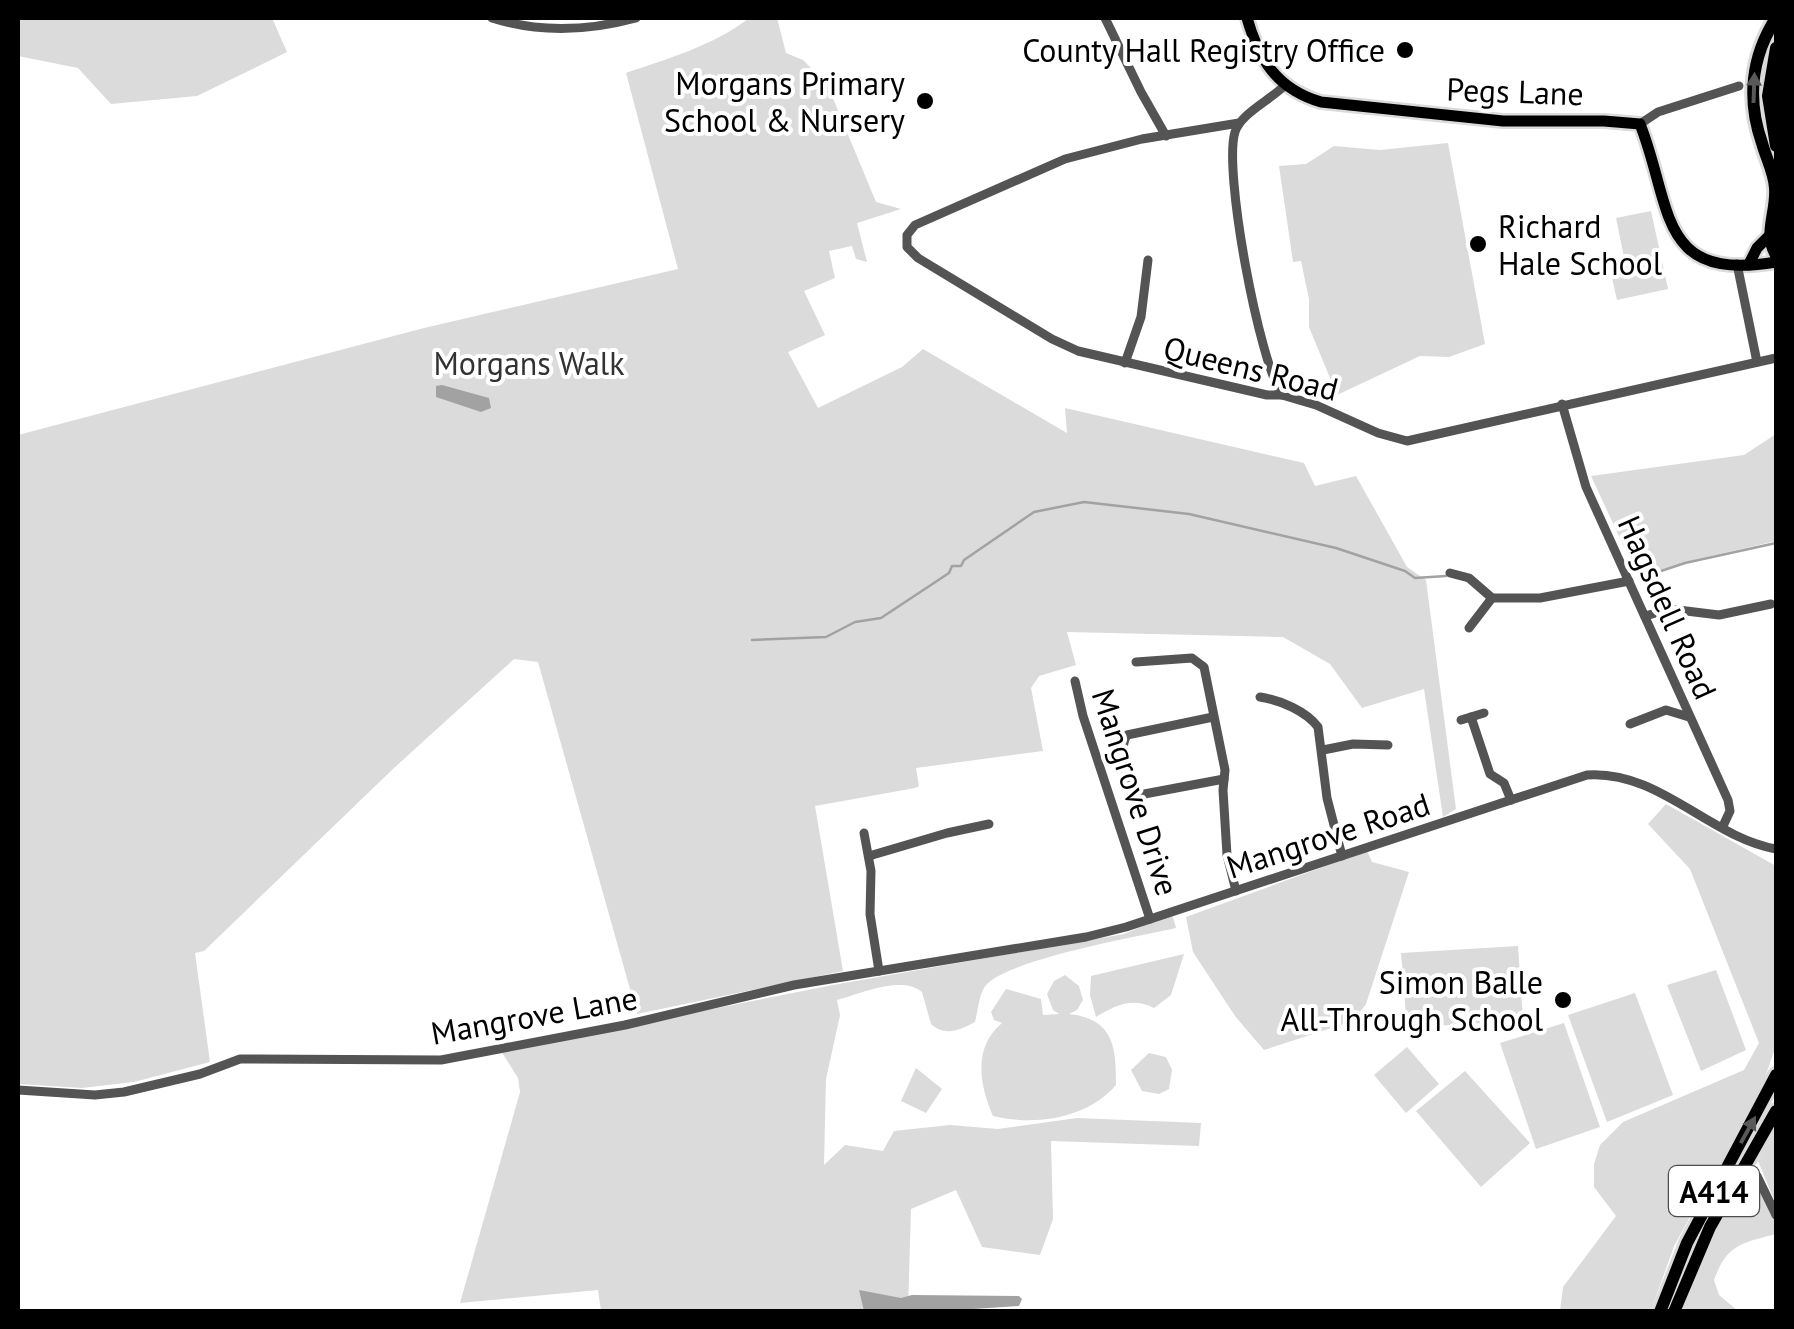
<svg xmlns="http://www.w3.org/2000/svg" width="1794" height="1329" viewBox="0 0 1794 1329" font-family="'PT Sans',sans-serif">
	<rect width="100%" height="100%" fill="#fff"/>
	<g fill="#dbdbdb">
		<polygon points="18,18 272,18 287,52 197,96 111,104 78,68 18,56"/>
		<path d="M749,18H777L786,53L803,60L827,84L876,202L901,209L857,223L867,262L856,259L852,246L829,251L835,278L804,291L825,335L788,352L818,408L902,367L923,349L1067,433L1065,408L1304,463L1315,486L1356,476L1407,567L1426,580L1456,809L1443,817L1424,689L1362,708L1330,664L1283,637L1067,632L1076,665L1039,676L1031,688L1043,751L916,768L919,786L915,788L815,806L843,971L637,1014L538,662L514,659L394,768L204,951L195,953L210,1062L134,1082L82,1088L18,1084V435L424,328L678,269L626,73C667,59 715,45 749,18Z"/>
		<polygon points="1448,143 1485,344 1449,357 1420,356 1337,395 1309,327 1309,299 1301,261 1293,262 1279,166 1306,164 1334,146 1380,150"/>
		<polygon points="1651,211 1668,289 1617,300 1608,261 1624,257 1616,218"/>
		<polygon points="1776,434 1776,541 1685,562 1638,577 1591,476 1744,455"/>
		<polygon points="1666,804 1776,866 1776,1045 1761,1089 1674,1246 1651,1311 1560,1311 1563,1287 1616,1216 1594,1187 1594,1164 1600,1145 1623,1122 1744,1070 1759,1043 1690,869 1648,824"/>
		<polygon points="1367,851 1372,862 1409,872 1366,1004 1353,1021 1264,1050 1235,1016 1193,952 1186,917"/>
		<path d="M1172,914L1176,928C1135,937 1012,959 987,984C979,992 978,1011 975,1022C960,1030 945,1037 931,1024L922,992C901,975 861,994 837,1000L840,1015L826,1079L824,1165L845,1145L883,1151L894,1131L950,1125L998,1129L1077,1118L1201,1123L1199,1146L1051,1141L1053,1219L1040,1255L982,1247L956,1190L911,1209L908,1311H601L598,1290L460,1303L520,1092L518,1078L501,1051L833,985L1124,934Z"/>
		<polygon points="1518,946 1523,1020 1407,1028 1401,953"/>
		<path d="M1184,954L1171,995L1154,1008C1132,997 1116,1005 1096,1017L1090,995L1091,976Z"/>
		<polygon points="1716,970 1746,1050 1701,1071 1667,985"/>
		<path d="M1065,975L1079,986L1083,1000L1077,1010L1069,1014C1114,1019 1116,1047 1116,1085C1087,1119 1035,1126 993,1116C979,1084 973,1047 1002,1023L994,1020L991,1012L1006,989L1041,999L1043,1015L1059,1014L1053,1010L1047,994L1054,981Z"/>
		<polygon points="1635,993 1673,1095 1607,1122 1568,1015"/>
		<polygon points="1564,1023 1600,1127 1536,1149 1500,1043"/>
		<polygon points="1407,1047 1439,1084 1406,1113 1374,1075"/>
		<polygon points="1149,1053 1166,1057 1172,1070 1169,1089 1159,1094 1142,1091 1131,1070"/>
		<polygon points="916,1068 942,1089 926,1113 901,1101"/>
		<polygon points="1465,1071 1530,1143 1481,1187 1416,1111"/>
		<polygon points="1776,1126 1776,1204 1758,1161"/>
		<path d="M1752,1186L1761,1188L1776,1222V1234C1742,1243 1727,1244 1714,1280L1719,1295L1738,1311L1680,1312C1696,1274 1718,1208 1752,1186Z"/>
	</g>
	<g fill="#a2a2a2">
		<polygon points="442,385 489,398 491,408 481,412 436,397 436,386"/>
		<polygon points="859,1290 901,1298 912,1295 1019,1296 1022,1299 1019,1306 944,1311 864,1311"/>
	</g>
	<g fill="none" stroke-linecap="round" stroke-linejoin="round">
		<g stroke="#a2a2a2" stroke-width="2.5">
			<polyline points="18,18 19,18"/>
			<polyline points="1646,576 1685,563 1776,543"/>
			<polyline points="752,640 826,637 855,622 881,618 949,573 952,566 961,566 964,560 1034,512 1084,502 1189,514 1336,548 1405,571 1415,578 1446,576"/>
		</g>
		<g stroke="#dbdbdb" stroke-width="16">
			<g id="major">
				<path d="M1247,18C1259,60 1277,89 1321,102L1503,121H1604L1640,124C1673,208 1657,282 1776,262"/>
				<polyline points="1750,262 1757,248 1769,236"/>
			</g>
		</g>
		<g stroke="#dbdbdb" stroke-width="18">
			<g id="highway">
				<path d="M1776,18C1751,57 1747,100 1762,143C1766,158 1774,172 1775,188C1777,212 1763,233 1776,255"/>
				<polyline points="1776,48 1768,96 1776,146"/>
				<polyline points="1660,1312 1687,1243 1776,1075"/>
				<polyline points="1674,1312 1710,1227 1776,1111"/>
			</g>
		</g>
		<g stroke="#545454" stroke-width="9">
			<path d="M492,18C539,33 588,31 636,18"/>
			<polyline points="1105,18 1141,92 1166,136"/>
			<polyline points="1239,123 1142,139 1065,159 915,225 907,235 907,247 918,258 1052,339 1078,351 1267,395 1282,395 1316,405 1378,433 1407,441 1776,358"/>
			<polyline points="1640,124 1658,112 1739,86"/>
			<polyline points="1737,264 1757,362"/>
			<polyline points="1125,363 1141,317 1148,260"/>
			<path d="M1282,395C1259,361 1223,170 1235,132C1241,113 1271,100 1285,85"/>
			<polyline points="1562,404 1586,487 1728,800 1730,811 1723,826"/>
			<polyline points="1450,573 1469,578 1492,598 1540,598 1629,581"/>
			<polyline points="1645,616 1670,609 1719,615 1771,604"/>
			<polyline points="1469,628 1492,598"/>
			<polyline points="1136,662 1192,658 1204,667 1225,770 1223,790 1227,855 1236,891"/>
			<polyline points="1075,681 1083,716 1150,919"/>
			<path d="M1260,697C1280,700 1306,711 1318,727L1327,798L1342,856"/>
			<path d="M1213,717L1127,735C1118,751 1125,785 1139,795L1224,779"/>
			<polyline points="1471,717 1490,774 1504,783 1511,800"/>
			<polyline points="1461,720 1484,713"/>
			<polyline points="1630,724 1666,710 1689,717"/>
			<polyline points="1323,750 1353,744 1388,745"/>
			<polyline points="864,833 871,871 870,914 879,971"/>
			<polyline points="869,856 947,833 989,824"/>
			<path d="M18,1090L95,1095L124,1092L200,1074L240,1059L441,1060L625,1025L794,985L1086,937L1126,927L1587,775C1659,770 1709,837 1776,849"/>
			<polyline points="1757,1176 1776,1215"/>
		</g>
		<use href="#major" stroke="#000" stroke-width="11"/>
		<use href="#highway" stroke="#000" stroke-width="12"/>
	</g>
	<defs><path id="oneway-solid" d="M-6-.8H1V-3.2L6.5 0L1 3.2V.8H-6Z" transform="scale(2.5)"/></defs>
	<g fill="#595959">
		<use href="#oneway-solid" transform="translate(1754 88) rotate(-88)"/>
		<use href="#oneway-solid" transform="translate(1748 1130) rotate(-61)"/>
	</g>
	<g fill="#000" stroke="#fff" stroke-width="4">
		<circle cx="1405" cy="50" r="10"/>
		<circle cx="925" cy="101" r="10"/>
		<circle cx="1478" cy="244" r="10"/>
		<circle cx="1563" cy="1000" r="10"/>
	</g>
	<g text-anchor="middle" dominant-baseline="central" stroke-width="8" stroke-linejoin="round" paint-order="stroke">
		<rect fill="#fff" stroke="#4c4c4c" stroke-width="2.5" x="1669" y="1166" width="90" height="50" rx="8"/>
		<g font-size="30" font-weight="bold" fill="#000">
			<text x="1714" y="1191">A414</text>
		</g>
		<g font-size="32" fill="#000" stroke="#fff" text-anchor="end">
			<text x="1385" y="50">County Hall Registry Office</text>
			<text x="905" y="83">Morgans Primary<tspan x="905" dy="37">School &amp; Nursery</tspan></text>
			<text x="1498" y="226" text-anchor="start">Richard<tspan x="1498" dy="37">Hale School</tspan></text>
			<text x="1543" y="982">Simon Balle<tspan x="1543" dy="37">All-Through School</tspan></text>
		</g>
		<g font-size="32" fill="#000" stroke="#fff">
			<text transform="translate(1515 91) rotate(2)">Pegs Lane</text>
			<text transform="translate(1251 368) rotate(14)">Queens Road</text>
			<text transform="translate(1668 607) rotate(66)">Hagsdell Road</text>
			<text transform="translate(1136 792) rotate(72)">Mangrove Drive</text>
			<text transform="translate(1328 835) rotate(-18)">Mangrove Road</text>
			<text transform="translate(534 1015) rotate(-10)">Mangrove Lane</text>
		</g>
		<g font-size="32" fill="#323232" stroke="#fff">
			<text x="529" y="363">Morgans Walk</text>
		</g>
	</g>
	<rect width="1794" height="1329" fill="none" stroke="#000000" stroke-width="40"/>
</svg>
